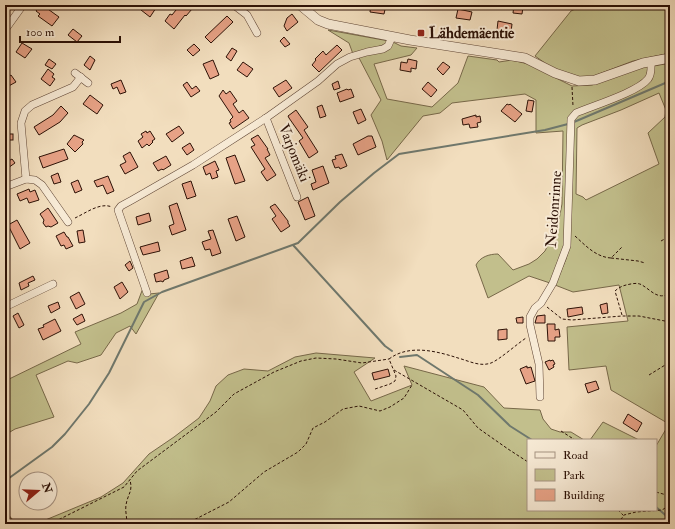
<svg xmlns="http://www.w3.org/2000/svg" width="675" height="529" viewBox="0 0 675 529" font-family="'IM FELL Double Pica',serif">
	<rect width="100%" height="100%" fill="#f2debe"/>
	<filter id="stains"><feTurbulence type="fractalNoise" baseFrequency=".005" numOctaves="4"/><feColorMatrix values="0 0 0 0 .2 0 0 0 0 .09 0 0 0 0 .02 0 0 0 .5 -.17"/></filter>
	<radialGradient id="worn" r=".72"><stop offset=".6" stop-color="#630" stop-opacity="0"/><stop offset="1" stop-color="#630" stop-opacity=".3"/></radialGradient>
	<g fill="#c2bf8c" stroke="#776849" fill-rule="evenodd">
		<polygon points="583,5 670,5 670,53 633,61 586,79 552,68 535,56 571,11"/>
		<polygon points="328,30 389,41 387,44 353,54 349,43"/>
		<path d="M393,42L401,46L417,48L411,55L374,64L387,99L432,107L458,83L468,56L497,60L499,62L512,60L528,64L572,86L592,85L647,64L654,66L670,63V524H31L43,521L101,497L123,483L149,454L174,437L199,418L210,401L216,386L228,375L244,369L268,371L295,357L316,353L375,358L354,372L371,401L412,385L404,366L484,387L504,408L540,410L543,419L551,429L560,432H571L584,440H528V510H656V446L669,424L611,390L606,366L569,370L567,327L628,321L619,285L573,292L555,285L566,259L570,242L573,129L566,240L550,283L529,276L488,298L476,265C480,257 489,254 498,254L513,270L529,264L537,259L545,251L558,225L562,204L563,131L536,133V100L525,94L452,103L440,113L423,116L387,160L382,141L371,115L381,100L358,56ZM659,93L666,110L665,117L648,133L659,164L586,200L583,197L576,194L577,128L582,125L621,110Z"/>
		<polygon points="143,288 149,294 159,293 136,334 130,326 116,333 101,355 77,363 68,361 36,375 54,417 15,429 5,435 5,381 81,344 75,332 121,313 137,304"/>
		<polygon points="603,422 639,440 590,440"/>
		<polygon points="5,511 13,520 25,524 5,524"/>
	</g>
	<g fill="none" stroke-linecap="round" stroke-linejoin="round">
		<g stroke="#6f786d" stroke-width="2">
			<polyline points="574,122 670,81"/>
			<polyline points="293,245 385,346 392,351"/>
			<polyline points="400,357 417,355 478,395 510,426 532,440"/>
			<polyline points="5,481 52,447 65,434 89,404 109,373 144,302 162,292 298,243 340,202 374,173 399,154 545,130 568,124"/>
			<polyline points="656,507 670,519"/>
		</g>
	</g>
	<g fill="#e7a286" stroke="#2c1106">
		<polygon points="40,5 45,7 59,17 52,26 38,16 40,14 36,11"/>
		<polygon points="144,5 158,5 150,17 141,10"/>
		<polygon points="180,5 187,5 192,9 186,16 185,15 174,29 165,21 170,14 172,15"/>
		<polygon points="371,5 386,5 384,14 370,12"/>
		<polygon points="514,5 523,7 522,14 513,13"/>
		<polygon points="458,9 472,12 470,20 456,18"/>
		<polygon points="292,14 298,22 287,31 284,26 287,18"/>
		<polygon points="227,16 233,22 211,43 205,37"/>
		<polygon points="498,21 512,24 511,32 497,30"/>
		<polygon points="73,29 82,36 77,42 68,35"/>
		<polygon points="284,37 290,44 285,47 280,41"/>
		<polygon points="22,43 32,49 25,58 16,52"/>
		<polygon points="194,44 200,50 193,56 187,50"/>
		<polygon points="337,45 342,50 319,72 312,65 316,60 315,59 323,51 326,55"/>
		<polygon points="232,48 237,51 231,61 226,57"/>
		<polygon points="90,56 95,60 90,70 84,65"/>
		<polygon points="49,59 56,64 52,69 45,65"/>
		<polygon points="408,59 417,61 416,69 411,68 411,72 400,70 401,62 407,63"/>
		<polygon points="213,60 219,75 210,79 203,64"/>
		<polygon points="243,62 253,69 247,77 237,70"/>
		<polygon points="443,62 450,67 443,75 437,69"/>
		<polygon points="48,69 54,74 52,77 55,79 50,86 41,79"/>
		<polygon points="11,75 16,82 5,88 5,79"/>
		<polygon points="121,80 126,92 120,94 117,87 113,89 111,84"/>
		<polygon points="286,80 292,88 279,97 273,88"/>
		<polygon points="338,81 340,88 334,90 332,84"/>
		<polygon points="187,82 192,89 196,86 200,91 191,97 183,85"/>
		<polygon points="428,82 437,90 431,97 422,89"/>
		<polygon points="347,89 348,90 351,89 354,97 340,102 337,93"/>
		<polygon points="223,90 226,94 230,91 237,101 233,104 239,113 243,110 249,118 233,129 229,123 231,122 230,120 233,117 219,96"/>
		<polygon points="90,95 103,105 97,114 83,104"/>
		<polygon points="528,100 534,101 532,112 526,111"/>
		<polygon points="507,104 509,105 510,104 522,114 515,122 501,111"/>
		<polygon points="322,105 326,116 320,118 317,107"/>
		<polygon points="61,106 68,113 60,122 39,135 34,127 53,115"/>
		<polygon points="361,109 366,120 358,124 353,112"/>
		<polygon points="296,110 308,127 304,130 318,152 309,158 299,141 303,138 289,118 288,116"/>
		<polygon points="476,115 476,117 480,116 481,122 477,123 478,127 470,128 469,124 463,125 462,119"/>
		<polygon points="179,126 184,133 172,142 166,134"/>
		<polygon points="146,131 147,133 150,131 155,139 152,141 153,142 149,146 147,144 142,148 138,141 143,137 141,134"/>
		<rect x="5" y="134" width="8" height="6"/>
		<polygon points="74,135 84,140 82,142 83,144 75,152 67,144"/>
		<polygon points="258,135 268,149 267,149 270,155 265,158 276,175 267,181 261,172 265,169 251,147 255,145 251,139"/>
		<polygon points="368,136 372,136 376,147 358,155 353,144"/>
		<polygon points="190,143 194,150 187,155 182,148"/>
		<polygon points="64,149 68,159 43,168 39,157"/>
		<polygon points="130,152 138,167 125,174 120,165 126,162 123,156"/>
		<polygon points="342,154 347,166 340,169 339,167 335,168 332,160 336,159 335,156"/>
		<polygon points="235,155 245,181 235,184 226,158"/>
		<polygon points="166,156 171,165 163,170 162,169 158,171 153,163"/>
		<polygon points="12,159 15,163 5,170 5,163"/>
		<polygon points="215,161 219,170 216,171 218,177 212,179 210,173 206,175 203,167"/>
		<polygon points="323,166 329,183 313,190 311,184 316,182 312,170"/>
		<polygon points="58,173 61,182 54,184 51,176"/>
		<polygon points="108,176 114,191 107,194 103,185 97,187 94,181"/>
		<polygon points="78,180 82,190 75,193 71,183"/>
		<polygon points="191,181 196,196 187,199 182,184"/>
		<polygon points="29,189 30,192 35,190 39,200 29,203 27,198 20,201 17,194"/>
		<polygon points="308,197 315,216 305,220 298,202"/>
		<polygon points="177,203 186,230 172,235 169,226 174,224 169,206"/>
		<polygon points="275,204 288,221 288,223 290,226 281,232 272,219 276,216 270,207"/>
		<polygon points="48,208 58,223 51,227 48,226 46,227 43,223 44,220 40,214"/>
		<polygon points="149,213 151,221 138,225 136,217"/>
		<polygon points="237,216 245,237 236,241 228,219"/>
		<polygon points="17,220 30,243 20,249 8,225"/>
		<polygon points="83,230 85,242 79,243 77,231"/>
		<polygon points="213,230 221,253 212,256 210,249 205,250 202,242 211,239 208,231"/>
		<polygon points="64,232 67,237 68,237 73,246 66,249 64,245 61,246 56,236"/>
		<polygon points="158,242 160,251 143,255 140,247"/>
		<polygon points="192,257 195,266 182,269 180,261"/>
		<polygon points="130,261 133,268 129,271 125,265"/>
		<polygon points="167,270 169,278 164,280 163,282 161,281 156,282 154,274"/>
		<polygon points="33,276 35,280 28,283 29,286 21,290 19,283"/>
		<polygon points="122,282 128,292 120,299 114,287"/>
		<polygon points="79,292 85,304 76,309 70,297"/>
		<polygon points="58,302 60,308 51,313 48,306"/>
		<polygon points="607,303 608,313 602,314 600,305"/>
		<polygon points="582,307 583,314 568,317 567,309"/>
		<polygon points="18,313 24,325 19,328 13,316"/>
		<polygon points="82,314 85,321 77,325 73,319"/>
		<polygon points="545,315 545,323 535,323 537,316"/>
		<polygon points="523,317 523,323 517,323 516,318"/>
		<polygon points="55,319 61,331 43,340 38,329 44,327 43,325"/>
		<polygon points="547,324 555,324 555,330 559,329 560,337 555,337 555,341 548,341"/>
		<polygon points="507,329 507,339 498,340 498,330"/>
		<polygon points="550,360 550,361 553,360 555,364 553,365 554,367 549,370 545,362"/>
		<polygon points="527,366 527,368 531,367 535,381 526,384 520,369"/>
		<polygon points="388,369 390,376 374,380 372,373"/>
		<polygon points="596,381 599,389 588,393 585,384"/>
		<polygon points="628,414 642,423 637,432 623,423"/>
	</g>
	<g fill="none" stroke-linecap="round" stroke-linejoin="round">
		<g stroke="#5e4434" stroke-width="8">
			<g id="minor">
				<polyline points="234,5 247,15 257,33"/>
				<polyline points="5,30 23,5"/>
				<polyline points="75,73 88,83"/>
				<polyline points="266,118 297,197"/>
				<polyline points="26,179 21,123 25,111 32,105 73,87 81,77"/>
				<polyline points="5,187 26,179 35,180 42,185 68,222"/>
				<polyline points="147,293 118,210 121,206 132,200 193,165 266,118 318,81 337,64 350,57 367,52 383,49 388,46 392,37"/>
				<polyline points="5,307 53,284"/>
				<path d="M540,397L539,364L530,325V317L535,308L541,303L553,283L567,246L571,119L576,113C592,106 638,92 648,79C652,74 651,67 651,61"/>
			</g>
		</g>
		<g stroke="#5e4434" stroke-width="10">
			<polyline id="tertiary" points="300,5 318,20 328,24 410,40 525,58 555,73 579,81 595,80 643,63 670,58"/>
		</g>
		<g stroke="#2c1106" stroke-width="1" stroke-dasharray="3 2" stroke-linecap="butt">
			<polyline points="668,50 667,24 670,15"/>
			<polyline points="572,87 573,106"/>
			<path d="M75,218C86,213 100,202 112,207"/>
			<path d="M575,236C586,246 596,257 611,258L622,247"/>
			<polyline points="661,241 670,236"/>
			<polyline points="611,258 638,261 645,263"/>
			<polyline points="547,307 562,319 572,320 622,316 639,316 670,322"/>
			<path d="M622,315L615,291C618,288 622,286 626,285C631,284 637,282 642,285C651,290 658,301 670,293"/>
			<polyline points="394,370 463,410 478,428 508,449 528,462"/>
			<polyline points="649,375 670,362"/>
			<path d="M375,389L390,384L395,381L396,376L389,359C409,344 436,351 458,358C469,361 480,367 491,363C499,360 517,344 526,338"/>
			<polyline points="561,431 575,440"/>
			<polyline points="656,492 670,496"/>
			<polyline points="618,510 623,515"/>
			<polyline points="50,524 124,487 137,471 216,412 234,394 274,372 301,361 316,358 336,359 362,363 389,359"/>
			<path d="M127,524C127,518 125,510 126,505C128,493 133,492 130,480"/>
			<polyline points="186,524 229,502 264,472 298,452 306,444 313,428 325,422 343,409 359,406 380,411 390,407 404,398 412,385"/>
			<polyline points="618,524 624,515 636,512 662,510 670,505"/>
		</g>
		<use href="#minor" stroke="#f7ead5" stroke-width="7"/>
		<use href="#tertiary" stroke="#f7ead5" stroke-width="9"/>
	</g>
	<rect fill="#8f2418" stroke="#f7ead5" stroke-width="1.5" x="417" y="29" width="8" height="8" rx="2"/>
	<g text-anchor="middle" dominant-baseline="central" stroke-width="4" stroke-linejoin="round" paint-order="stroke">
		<g font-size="15" font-weight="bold" fill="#2c1106" stroke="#f7ead5" text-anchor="start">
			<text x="429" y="33">Lähdemäentie</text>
		</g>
		<g font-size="15" fill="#2c1106" stroke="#f7ead5">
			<text transform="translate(294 153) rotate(68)">Varjomäki</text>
			<text transform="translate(554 209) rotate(-86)">Neidonrinne</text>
		</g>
	</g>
	<rect width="675" height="529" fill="none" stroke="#f2debe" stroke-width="20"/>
	<rect x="6" y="6" width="663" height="517" fill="none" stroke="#2c1106" stroke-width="2"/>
	<rect x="10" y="10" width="655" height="509" fill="none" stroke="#2c1106"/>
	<rect x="527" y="439" width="130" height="72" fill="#f7ead5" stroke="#a69382"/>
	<rect x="535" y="452" width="20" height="6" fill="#f7ead5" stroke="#a69382"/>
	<text x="563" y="459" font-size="12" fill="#2c1106">Road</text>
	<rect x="535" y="469" width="20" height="12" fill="#c2bf8c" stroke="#a69382"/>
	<text x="563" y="479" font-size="12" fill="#2c1106">Park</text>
	<rect x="535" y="489" width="20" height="12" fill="#e7a286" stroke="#a69382"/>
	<text x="563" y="499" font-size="12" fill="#2c1106">Building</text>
	<g transform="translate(38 491) rotate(71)"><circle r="19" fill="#f7ead5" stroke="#a69382"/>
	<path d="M0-3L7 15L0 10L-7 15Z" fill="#8f2418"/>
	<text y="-6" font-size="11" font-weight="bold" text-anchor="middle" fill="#2c1106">N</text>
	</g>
	<path d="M20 36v6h100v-6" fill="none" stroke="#2c1106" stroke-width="2"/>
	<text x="26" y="36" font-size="12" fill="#2c1106" stroke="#f7ead5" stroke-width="3" paint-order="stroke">100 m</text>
	<rect width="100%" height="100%" filter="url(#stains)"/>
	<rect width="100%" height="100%" fill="url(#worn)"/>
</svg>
